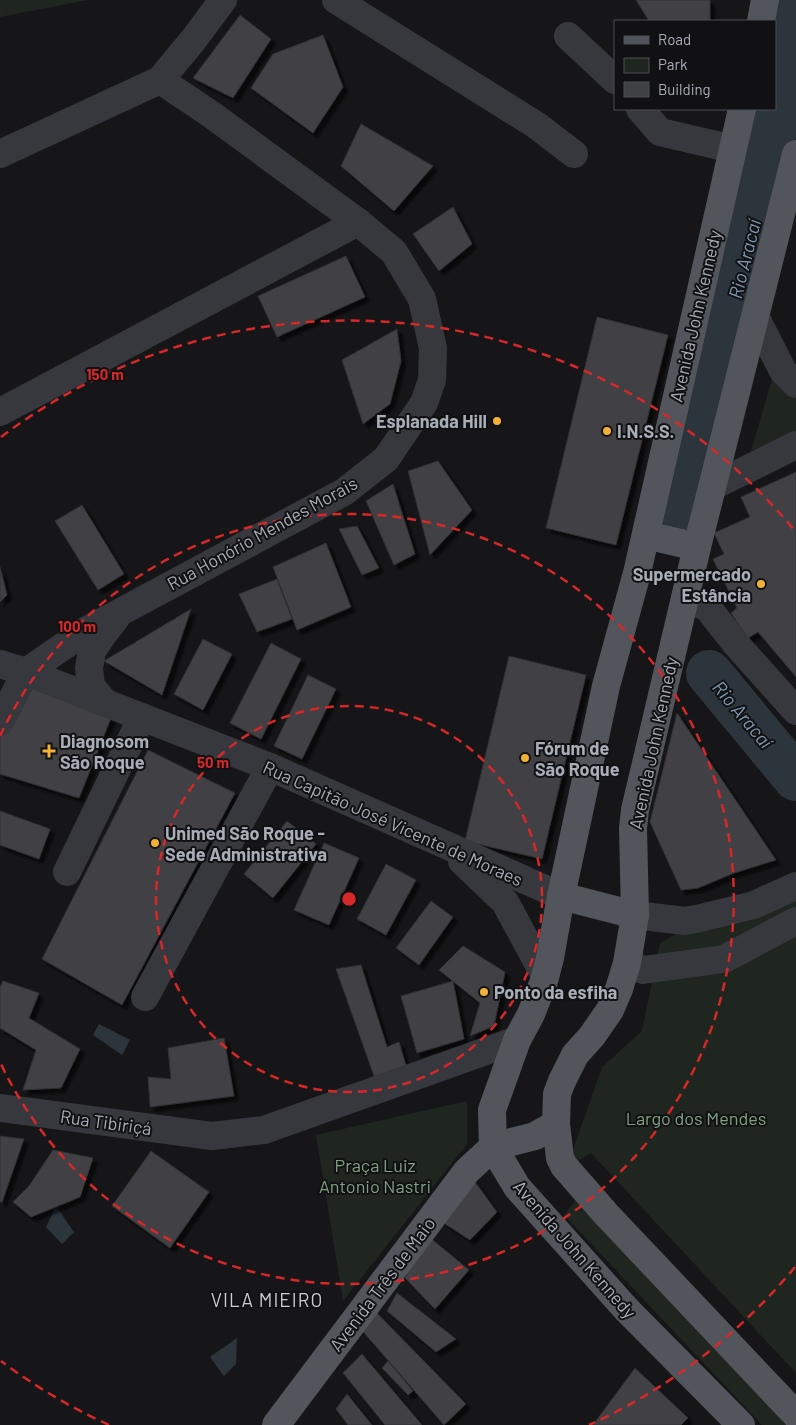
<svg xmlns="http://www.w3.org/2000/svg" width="796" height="1425" viewBox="0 0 796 1425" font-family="Barlow,sans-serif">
	<defs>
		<filter id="shadow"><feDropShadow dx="4.5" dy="4.5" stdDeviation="1" flood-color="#0009"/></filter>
	</defs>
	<rect width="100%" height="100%" fill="#161618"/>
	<g fill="#1e261f">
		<polygon points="0,0 88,0 0,17"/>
		<polygon points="773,376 796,396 796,431 751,451"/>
		<polygon points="796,890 796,1373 591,1153 567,1167 602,1067 642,1031 660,943 692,926"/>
		<polygon points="467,1101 467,1144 343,1301 316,1135"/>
		<polygon points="576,1199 791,1425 762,1425 564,1215"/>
	</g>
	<g fill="#2c353c">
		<polygon points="99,1024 130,1040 122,1055 93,1035"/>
		<polygon points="56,1206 74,1232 62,1244 46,1227"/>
		<polygon points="237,1338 236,1364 224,1376 210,1357"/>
	</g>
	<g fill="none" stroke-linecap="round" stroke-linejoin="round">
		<g stroke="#2c353c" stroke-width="46">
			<polyline points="681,509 769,157 796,6"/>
			<polyline points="709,673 796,778"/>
		</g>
	</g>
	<g fill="#404145" stroke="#303034" filter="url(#shadow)">
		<polygon points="636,0 710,0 710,21 649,21"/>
		<polygon points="240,15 271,39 233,98 193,78"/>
		<polygon points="323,35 343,87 313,133 251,88 273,54"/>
		<polygon points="361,124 433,166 394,211 341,166"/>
		<polygon points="453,207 472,244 439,271 413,234"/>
		<polygon points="346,256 365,297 277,337 258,296"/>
		<polygon points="597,317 668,335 616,545 546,528"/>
		<polygon points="397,329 401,361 390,404 363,424 342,360"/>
		<polygon points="438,461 472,510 430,555 408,471"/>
		<polygon points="796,472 796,677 758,632 748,638 731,613 737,608 713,559 724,554 714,533 750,517 741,497"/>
		<polygon points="393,484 415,554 394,565 366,501"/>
		<polygon points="82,505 124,574 98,590 55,521"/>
		<polygon points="357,526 379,568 362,575 339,529"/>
		<polygon points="326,543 351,607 297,630 273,567"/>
		<polygon points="0,567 7,595 0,602"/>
		<polygon points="277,579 292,619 257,632 239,594"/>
		<polygon points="191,609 162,695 104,661"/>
		<polygon points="203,639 232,654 203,710 174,694"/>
		<polygon points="271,643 301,659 261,739 230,723"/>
		<polygon points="509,656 586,675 542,859 465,841"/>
		<polygon points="26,674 115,708 79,798 0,774 0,728"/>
		<polygon points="308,675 336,689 302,759 274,746"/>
		<polygon points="677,713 776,860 734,873 698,888 681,890 650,822"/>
		<polygon points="148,750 235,793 122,1005 42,959"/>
		<polygon points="0,811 50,829 39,859 0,845"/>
		<polygon points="287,821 316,844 273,898 244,874"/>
		<polygon points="324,843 359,858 329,925 294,910"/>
		<polygon points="386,864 416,880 386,935 357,919"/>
		<polygon points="431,901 453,917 419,965 396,948"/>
		<polygon points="463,946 505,972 494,1026 470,1036 480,1003 439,970"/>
		<polygon points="361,965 387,1047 399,1042 407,1069 374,1076 336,969"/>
		<polygon points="3,981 39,993 29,1018 80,1049 61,1088 23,1090 36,1050 0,1028 0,987"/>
		<polygon points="453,981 464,1039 417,1053 401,996"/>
		<polygon points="224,1038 234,1096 150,1107 148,1077 171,1079 168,1048"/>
		<polygon points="0,1136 24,1139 2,1202 0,1202"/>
		<polygon points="53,1150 93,1158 80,1197 31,1217 13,1202 29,1186"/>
		<polygon points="151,1151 209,1192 170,1248 112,1206"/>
		<polygon points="467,1171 497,1212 470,1240 433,1216"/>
		<polygon points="428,1236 469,1270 435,1309 405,1278"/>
		<polygon points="397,1293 456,1339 436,1352 387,1311"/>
		<polygon points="373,1309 466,1404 444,1425 360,1328"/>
		<polygon points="362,1354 422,1425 385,1425 343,1373"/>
		<polygon points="388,1361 413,1391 408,1395 382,1368"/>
		<polygon points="635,1368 688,1418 681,1425 593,1425"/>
		<polygon points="347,1394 372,1425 348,1425 336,1409"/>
	</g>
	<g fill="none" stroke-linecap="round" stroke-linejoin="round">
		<g stroke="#37383d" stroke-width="28">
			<polyline points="336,0 536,125 574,154"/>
			<polyline points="568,36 615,80"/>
			<polyline points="640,109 660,132 733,149"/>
			<polyline points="0,154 160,80 194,39 223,0"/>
			<polyline points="755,316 783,371 796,384"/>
			<polyline points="0,412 358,222"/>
			<polyline points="713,486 796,445"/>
			<polyline points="685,599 707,607 736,644 796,711"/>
			<polyline points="0,664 26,672 270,767 561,896"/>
			<polyline points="105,703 91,686 89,668 92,651 102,636 116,618"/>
			<polyline points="0,722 26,672 87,630 344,492 386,459 424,403 432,380 433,348 422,299 394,252 358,222 212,115 160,80"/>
			<polyline points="462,861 505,902 545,976"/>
			<polyline points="67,872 142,717"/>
			<polyline points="635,915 685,921 696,919 754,905 796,886"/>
			<polyline points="627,963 643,970 724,959 796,921"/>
			<polyline points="145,997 270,767"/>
			<polyline points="0,1108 212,1136 264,1130 517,1040"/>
		</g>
		<g stroke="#53555c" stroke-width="28">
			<polyline points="761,21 765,0"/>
			<polyline points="796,154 697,547 635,810 633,828 635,915 627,963 619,989 610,1010 592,1036 575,1055 562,1081 557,1094 556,1124 560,1158 564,1166 606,1214 796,1415"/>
			<polyline points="646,535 697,547"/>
			<polyline points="561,896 635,915"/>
			<polyline points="276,1425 467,1171 493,1147 535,1136 556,1124"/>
			<polyline points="741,1425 627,1310 517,1187 493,1147 492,1110 517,1040 531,1014 544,981 550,958 561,896 606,686 637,573 742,109"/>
		</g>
	</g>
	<g fill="none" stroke="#d62828" stroke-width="2.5" stroke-dasharray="9 6">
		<circle cx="349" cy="899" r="193"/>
		<path d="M0 736A385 385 0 1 1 0 1062"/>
		<path d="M795 1267A578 578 0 0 1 589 1425M109 1425A578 578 0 0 1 1 1361M1 437A578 578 0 0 1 795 531"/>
	</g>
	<g fill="#f2b134" stroke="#111113" stroke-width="2">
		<circle cx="497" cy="421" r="5"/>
		<circle cx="607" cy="431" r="5"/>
		<circle cx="761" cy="584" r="5"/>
		<path d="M46.5 743.5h5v5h5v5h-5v5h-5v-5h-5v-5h5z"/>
		<circle cx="525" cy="758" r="5"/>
		<circle cx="155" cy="843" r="5"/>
		<circle cx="484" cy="992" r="5"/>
	</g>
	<g text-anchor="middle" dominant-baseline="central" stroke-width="4" stroke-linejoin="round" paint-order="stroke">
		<g font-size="18" fill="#a8adb8" stroke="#111113">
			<text transform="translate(695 316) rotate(-77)">Avenida John Kennedy</text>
			<text transform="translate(262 533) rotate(-29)">Rua Honório Mendes Morais</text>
			<text transform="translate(653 743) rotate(-78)">Avenida John Kennedy</text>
			<text transform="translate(393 823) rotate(24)">Rua Capitão José Vicente de Moraes</text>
			<text transform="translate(106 1122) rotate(8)">Rua Tibiriçá</text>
			<text transform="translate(575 1249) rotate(49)">Avenida John Kennedy</text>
			<text transform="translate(382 1284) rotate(-53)">Avenida Três de Maio</text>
		</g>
		<g font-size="18" font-weight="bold" fill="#a8adb8" stroke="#111113" text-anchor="start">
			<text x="487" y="421" text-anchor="end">Esplanada Hill</text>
			<text x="617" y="431">I.N.S.S.</text>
			<text x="751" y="574" text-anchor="end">Supermercado<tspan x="751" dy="21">Estância</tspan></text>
			<text x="60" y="741">Diagnosom<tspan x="60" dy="21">São Roque</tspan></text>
			<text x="535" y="748">Fórum de<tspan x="535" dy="21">São Roque</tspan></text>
			<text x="165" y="833">Unimed São Roque -<tspan x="165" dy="21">Sede Administrativa</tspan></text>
			<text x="494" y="992">Ponto da esfiha</text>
		</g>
		<g font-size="18" fill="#7fa381" stroke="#111113">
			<text x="696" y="1118">Largo dos Mendes</text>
			<text x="375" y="1165">Praça Luiz<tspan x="375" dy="21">Antonio Nastri</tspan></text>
		</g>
		<g font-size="19" font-style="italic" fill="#7f9bb3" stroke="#111113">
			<text transform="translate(744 259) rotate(-76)">Rio Aracaí</text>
			<text transform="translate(743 714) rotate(50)">Rio Aracaí</text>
		</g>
		<g font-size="19" letter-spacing="1" fill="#c9ccd4" stroke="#111113">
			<text x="267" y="1299">VILA MIEIRO</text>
		</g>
	</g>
	<circle cx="349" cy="899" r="8" fill="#d62828" stroke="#111113" stroke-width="2.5"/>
	<g font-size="15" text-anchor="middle" font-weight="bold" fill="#d62828" stroke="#111113" stroke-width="4" stroke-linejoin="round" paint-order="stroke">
		<text x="105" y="380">150 m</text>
		<text x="77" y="632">100 m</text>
		<text x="213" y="768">50 m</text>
	</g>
	<rect x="614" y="20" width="162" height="90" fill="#111113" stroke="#4d4f55"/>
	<rect x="624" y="36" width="25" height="8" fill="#53555c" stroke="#4d4f55"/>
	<text x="658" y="45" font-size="15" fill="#a8adb8">Road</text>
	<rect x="624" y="58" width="25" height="15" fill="#1e261f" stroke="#4d4f55"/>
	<text x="658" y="70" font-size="15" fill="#a8adb8">Park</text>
	<rect x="624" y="82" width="25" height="15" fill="#404145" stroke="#4d4f55"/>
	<text x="658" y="95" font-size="15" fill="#a8adb8">Building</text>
</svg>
